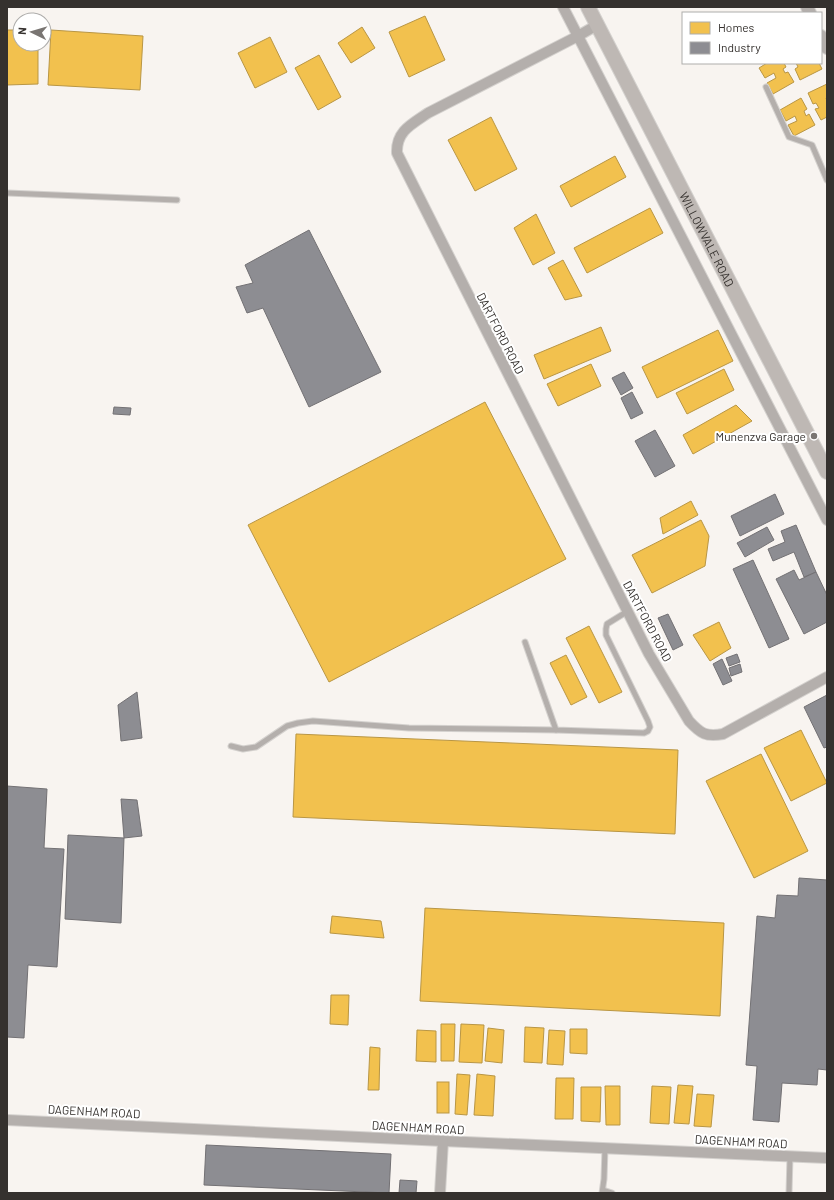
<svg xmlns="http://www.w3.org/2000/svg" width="834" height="1200" viewBox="0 0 834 1200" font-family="Barlow,sans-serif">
	<rect width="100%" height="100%" fill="#f8f4f0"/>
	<g fill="#f2c14e" stroke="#b99644">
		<polygon points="425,16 445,60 409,77 389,32"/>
		<polygon points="362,27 375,48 351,63 338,43"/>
		<polygon points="7,30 20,30 20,44 38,44 38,84 7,85"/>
		<polygon points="51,30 143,36 140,90 48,85"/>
		<polygon points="270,37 287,72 255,88 238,53"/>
		<polygon points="319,55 341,97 318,110 295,68"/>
		<polygon points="767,63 784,63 786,67 783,69 785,73 788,72 794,82 773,94 767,83 776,78 774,73 765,78 759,68"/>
		<polygon points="796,63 819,63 822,69 800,80 795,69 798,67"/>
		<polygon points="827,84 827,98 826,98 827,101 827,117 821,120 815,109 819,108 816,103 813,104 808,93"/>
		<polygon points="801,98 807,109 804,111 806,116 809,114 815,125 794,136 788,125 797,121 795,116 786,121 780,110"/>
		<polygon points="491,117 517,169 475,191 448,140"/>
		<polygon points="615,156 626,177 571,207 560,186"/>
		<polygon points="650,208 663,233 587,273 574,248"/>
		<polygon points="536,214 555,253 533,265 514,228"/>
		<polygon points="563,260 582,296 565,300 548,268"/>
		<polygon points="601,327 611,351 544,379 534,355"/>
		<polygon points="718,330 733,361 657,398 642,367"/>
		<polygon points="591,364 601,386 558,406 547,384"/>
		<polygon points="724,369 734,390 687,414 676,393"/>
		<polygon points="485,402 566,559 329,682 248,525"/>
		<polygon points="736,405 752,421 693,454 683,435"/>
		<polygon points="691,501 698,515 663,534 660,518"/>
		<polygon points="701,520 709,536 705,566 652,593 632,555"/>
		<polygon points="719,622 731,648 710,661 693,635"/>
		<polygon points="589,626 622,692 599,703 566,638"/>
		<polygon points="566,655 587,697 571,705 550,663"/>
		<polygon points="801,730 827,783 791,801 764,748"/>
		<polygon points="296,734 678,750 675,834 293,817"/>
		<polygon points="761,754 808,851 754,878 706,781"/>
		<polygon points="425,908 724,923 720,1016 420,1001"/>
		<polygon points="332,916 381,921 384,938 330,933"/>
		<polygon points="331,995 349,995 348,1025 330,1024"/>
		<polygon points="441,1024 455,1024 454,1061 441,1061"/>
		<polygon points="461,1024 484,1025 482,1063 459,1062"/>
		<polygon points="525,1027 544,1028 542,1063 524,1062"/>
		<polygon points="488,1028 504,1030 502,1063 485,1061"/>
		<polygon points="570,1029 587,1029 587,1054 570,1053"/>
		<polygon points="417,1030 436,1031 436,1062 416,1061"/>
		<polygon points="549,1030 565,1031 563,1065 547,1064"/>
		<polygon points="370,1047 380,1048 379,1090 368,1090"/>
		<polygon points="457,1074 470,1075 467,1115 455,1114"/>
		<polygon points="477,1074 495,1076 493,1116 474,1115"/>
		<polygon points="556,1078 574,1078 573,1119 555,1119"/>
		<rect x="437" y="1082" width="12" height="31"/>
		<polygon points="678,1085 693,1086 689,1124 674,1123"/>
		<polygon points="605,1086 620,1086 620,1125 606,1125"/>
		<polygon points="652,1086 671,1087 669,1124 650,1123"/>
		<polygon points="581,1087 601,1087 600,1122 581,1121"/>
		<polygon points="697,1094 714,1095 711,1127 694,1126"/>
	</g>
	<g fill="#8d8d92" stroke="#737174">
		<polygon points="309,230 381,372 309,407 263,308 247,313 236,287 253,283 245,265"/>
		<polygon points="624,372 633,388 621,395 612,378"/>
		<polygon points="632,392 643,413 631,419 621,398"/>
		<polygon points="114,407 131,408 130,415 113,414"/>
		<polygon points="655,430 675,466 655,477 635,441"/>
		<polygon points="775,494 784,514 740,536 731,516"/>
		<polygon points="796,525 816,572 804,577 794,552 773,561 768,549 785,542 781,531"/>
		<polygon points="767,527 774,540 745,557 737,543"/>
		<polygon points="753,560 789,639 769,648 733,569"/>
		<polygon points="794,570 799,580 816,572 827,595 827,622 804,634 776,579"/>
		<polygon points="668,614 683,645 673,650 658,618"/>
		<polygon points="737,654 740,662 729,666 726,658"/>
		<polygon points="722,659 732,681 723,685 713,664"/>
		<polygon points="740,664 742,672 731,676 729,668"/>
		<polygon points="137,692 142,738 121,741 118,705"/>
		<polygon points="827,695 827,747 824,748 804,707"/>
		<polygon points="7,786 47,789 44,848 64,849 57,967 28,965 24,1038 7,1037"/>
		<polygon points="121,799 137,800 142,836 124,838"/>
		<polygon points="68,835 124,838 121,923 65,919"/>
		<polygon points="799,878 827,880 827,1070 818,1069 817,1085 782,1083 779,1122 753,1120 757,1066 746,1065 757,916 775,918 777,895 798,896"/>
		<polygon points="206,1145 391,1154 389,1193 204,1185"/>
		<polygon points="400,1180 417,1181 416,1193 399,1193"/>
	</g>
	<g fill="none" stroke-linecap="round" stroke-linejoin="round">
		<g stroke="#d4d1ce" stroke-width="7">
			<g id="service">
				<polyline points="766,87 789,137 812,145 827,180"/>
				<polyline points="7,193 177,200"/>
				<polyline points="525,642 556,730 644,733 648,731 650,727 648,721 606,635 606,629 607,624 628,611"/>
				<polyline points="231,746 243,749 256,747 287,726 298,723 313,721 409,728 556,730"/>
				<polyline points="603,1190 612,1193"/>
				<polyline points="602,1193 604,1179 605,1148"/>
				<polyline points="789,1193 790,1156"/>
			</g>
		</g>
		<g stroke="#d4d1ce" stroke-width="12">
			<g id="minor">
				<polyline points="563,7 827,520"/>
				<path d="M597,25L578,36L428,113C412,124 396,131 397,153L649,654L689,721C701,734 706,737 723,734L827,677"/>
				<polyline points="7,1120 443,1141 827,1158"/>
				<polyline points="440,1193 443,1141"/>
			</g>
		</g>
		<g stroke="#d4d1ce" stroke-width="14">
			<g id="tertiary">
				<polyline points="807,7 810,13"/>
				<polyline points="821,36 827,48"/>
			</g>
		</g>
		<g stroke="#d4d1ce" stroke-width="16">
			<g id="secondary">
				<path id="s1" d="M588,7L827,472"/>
			</g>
		</g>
		<use href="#service" stroke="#b4afac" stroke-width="5"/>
		<use href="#minor" stroke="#b4afac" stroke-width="10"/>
		<use href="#tertiary" stroke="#b4afac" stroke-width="12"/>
		<use href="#secondary" stroke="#beb8b4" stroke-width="14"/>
	</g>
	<circle fill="#797572" stroke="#fff" stroke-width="1.5" cx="814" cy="436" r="4"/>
	<g text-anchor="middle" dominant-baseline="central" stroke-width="4" stroke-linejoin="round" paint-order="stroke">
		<g font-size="12" fill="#35312e" stroke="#fff">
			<text stroke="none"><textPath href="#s1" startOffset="261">WILLOWVALE ROAD</textPath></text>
			<text transform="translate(501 333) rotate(63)">DARTFORD ROAD</text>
			<text transform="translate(648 621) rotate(62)">DARTFORD ROAD</text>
			<text transform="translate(94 1111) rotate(3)">DAGENHAM ROAD</text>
			<text transform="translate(418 1127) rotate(3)">DAGENHAM ROAD</text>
			<text transform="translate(741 1141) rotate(3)">DAGENHAM ROAD</text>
		</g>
		<g font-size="12" fill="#35312e" stroke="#fff" text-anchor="end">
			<text x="806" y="436">Munenzva Garage</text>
		</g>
	</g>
	<rect width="834" height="1200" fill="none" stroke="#35312e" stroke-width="16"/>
	<rect x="682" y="12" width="140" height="52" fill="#ffffff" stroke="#aeadab"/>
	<rect x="690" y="22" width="20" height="12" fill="#f2c14e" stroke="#aeadab"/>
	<text x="718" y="32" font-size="12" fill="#35312e">Homes</text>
	<rect x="690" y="42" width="20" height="12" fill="#8d8d92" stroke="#aeadab"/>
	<text x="718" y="52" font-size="12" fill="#35312e">Industry</text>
	<g transform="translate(32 32) rotate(275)"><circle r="19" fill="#ffffff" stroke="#aeadab"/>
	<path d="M0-3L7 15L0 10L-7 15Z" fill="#797572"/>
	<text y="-6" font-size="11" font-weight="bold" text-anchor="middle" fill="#35312e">N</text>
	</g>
</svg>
